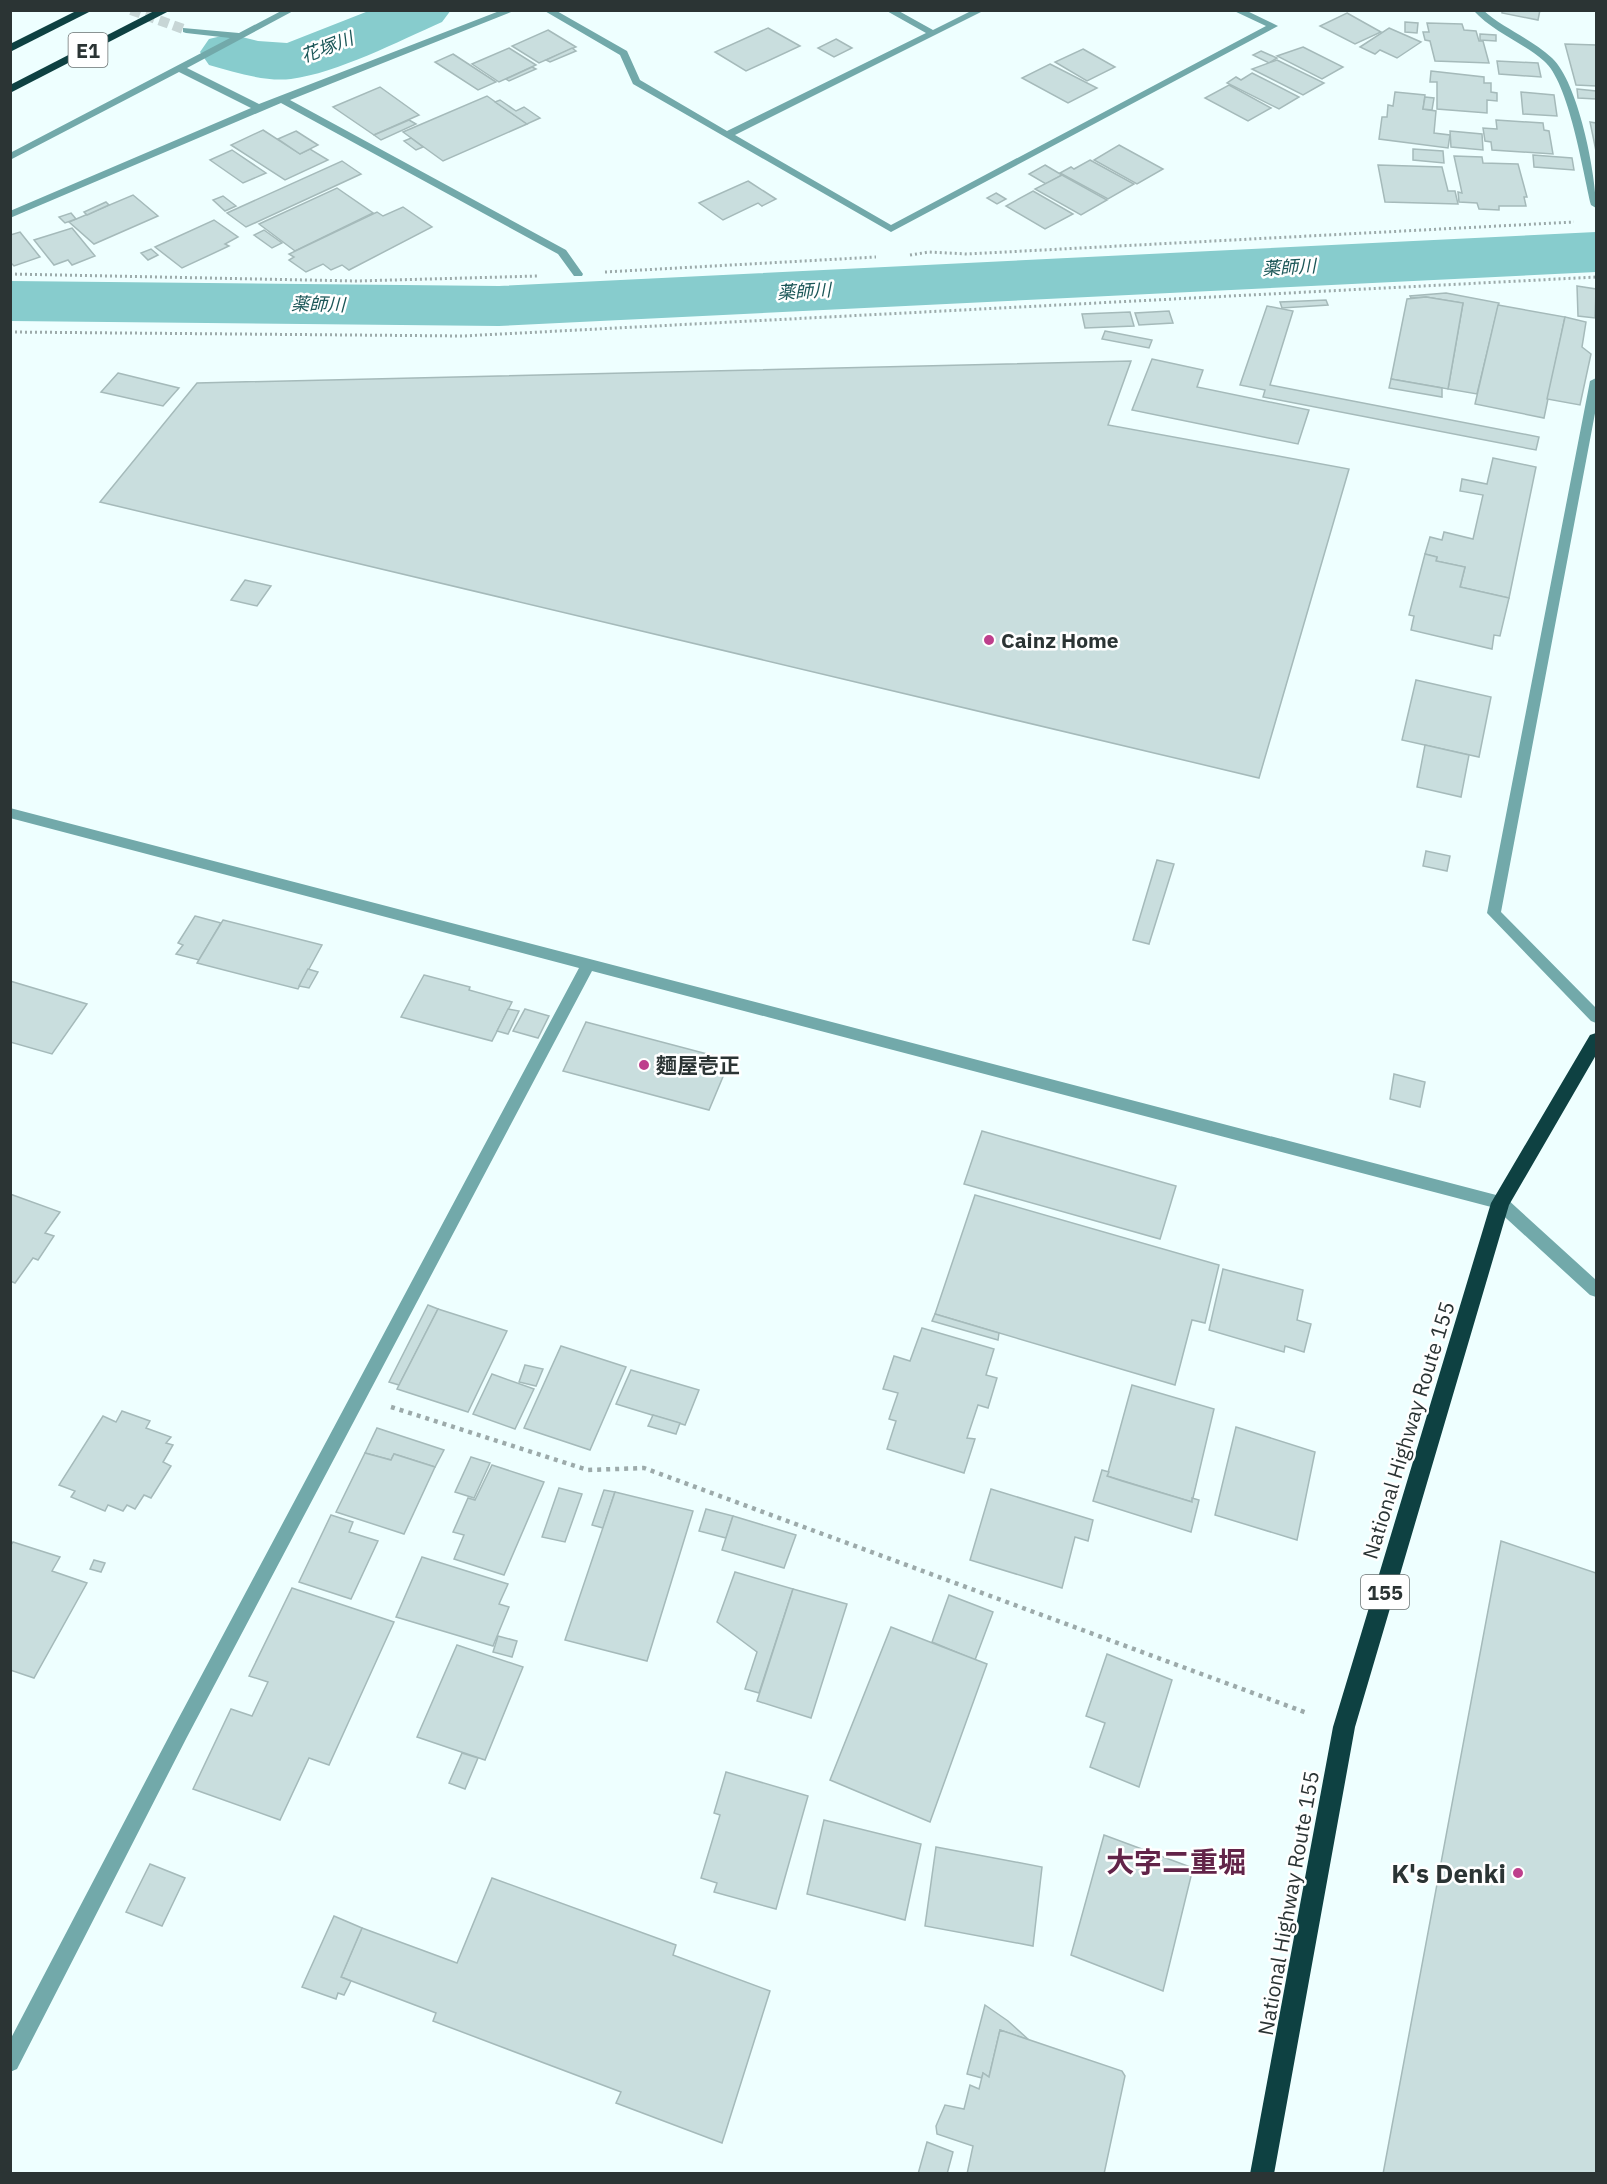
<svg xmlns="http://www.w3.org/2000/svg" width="1607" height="2184" viewBox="0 0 1607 2184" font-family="'IBM Plex Sans','Noto Sans JP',sans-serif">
	<rect width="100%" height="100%" fill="#eff"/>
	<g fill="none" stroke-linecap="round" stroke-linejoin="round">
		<g fill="#87cccd" fill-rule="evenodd">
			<path d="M371,10H451L442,22C399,41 337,73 291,79C264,82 235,72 209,65L200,52L209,39L230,34L258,41L287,43Z"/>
			<polygon points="1596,232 1596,272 499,326 10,321 10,281 499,286"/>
		</g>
	</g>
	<g fill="#c9dede" stroke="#a5baba" stroke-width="1.5">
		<polygon points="1502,10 1540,10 1538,20 1502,13"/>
		<polygon points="1347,13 1381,32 1355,44 1320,26"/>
		<polygon points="1405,22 1418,23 1417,33 1405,32"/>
		<polygon points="1427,23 1462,24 1464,30 1476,31 1479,41 1483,41 1489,63 1435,61 1430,41 1425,40 1423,32 1429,32"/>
		<polygon points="768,28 800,46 746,71 715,52"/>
		<polygon points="1389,28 1421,42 1397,58 1380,50 1375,54 1360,47"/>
		<polygon points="548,30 576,47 539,63 512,46"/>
		<polygon points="1480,34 1496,35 1496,41 1480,40"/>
		<polygon points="836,39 852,48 834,57 818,48"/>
		<polygon points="1565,44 1596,45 1596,86 1576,85"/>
		<polygon points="1303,47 1343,67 1322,79 1277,56"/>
		<polygon points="509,48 536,65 499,82 472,64"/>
		<polygon points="572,48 576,51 550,62 546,60"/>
		<polygon points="1083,49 1115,67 1087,81 1055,62"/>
		<polygon points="1261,51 1277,58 1269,63 1253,55"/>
		<polygon points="453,54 496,82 478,90 435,62"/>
		<polygon points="1277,60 1324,83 1303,95 1252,69"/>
		<polygon points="1497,61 1538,63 1541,77 1499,74"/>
		<polygon points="1050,64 1097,88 1068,103 1022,78"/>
		<polygon points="532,67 536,69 509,81 506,79"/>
		<polygon points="1431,71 1484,77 1484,83 1491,83 1491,92 1497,93 1497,101 1487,100 1487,113 1437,109 1437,82 1430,82"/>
		<polygon points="1252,73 1299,97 1279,109 1227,83 1236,77 1241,80"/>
		<polygon points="1229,85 1271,108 1248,121 1205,98"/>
		<polygon points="380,87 419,115 374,135 333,107"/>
		<polygon points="1577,89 1596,91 1596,99 1578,98"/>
		<polygon points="1395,92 1425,95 1423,109 1436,111 1434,133 1450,135 1448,148 1379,139 1382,117 1387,117 1388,105 1393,106"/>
		<polygon points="1521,92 1554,95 1557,116 1523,114"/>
		<polygon points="487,96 527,124 443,161 403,132"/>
		<polygon points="1425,97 1434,98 1432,110 1423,109"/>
		<polygon points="500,100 516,111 524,107 540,118 527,124 495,102"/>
		<polygon points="409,120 416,124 381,140 374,135"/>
		<polygon points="1496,120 1543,123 1544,130 1549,131 1553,154 1492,150 1491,142 1485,141 1483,128 1497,129"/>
		<polygon points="1590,122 1596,123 1596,151"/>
		<polygon points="263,130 300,154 310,149 328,160 285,180 231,145"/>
		<polygon points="296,131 318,145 300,154 278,139"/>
		<polygon points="1450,131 1482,134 1483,150 1451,147"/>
		<polygon points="411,138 423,147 416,150 404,141"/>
		<polygon points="1119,145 1163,169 1137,184 1094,160"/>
		<polygon points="1413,149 1443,151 1444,163 1413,160"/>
		<polygon points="232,150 266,173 243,183 210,160"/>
		<polygon points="1533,155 1572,158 1574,170 1534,167"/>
		<polygon points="1454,156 1482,157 1483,163 1518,164 1527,197 1524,197 1526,206 1499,206 1499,210 1479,209 1477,203 1459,202 1458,192 1462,193"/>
		<polygon points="1090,160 1134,184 1108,199 1060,173 1071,167 1074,169"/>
		<polygon points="342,161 361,174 246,227 227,213"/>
		<polygon points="1045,165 1062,175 1046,184 1029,174"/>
		<polygon points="1378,165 1442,167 1448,191 1455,191 1458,204 1385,202"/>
		<polygon points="1062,175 1107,200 1081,215 1035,189"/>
		<polygon points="748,181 776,199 762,206 758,203 723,220 699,203"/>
		<polygon points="337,188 373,213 295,251 259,224"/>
		<polygon points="1033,191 1073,214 1045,229 1006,206"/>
		<polygon points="996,193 1006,199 997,204 987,198"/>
		<polygon points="133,195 158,216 94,244 69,222"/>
		<polygon points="223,196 236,206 225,211 213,200"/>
		<polygon points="106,202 109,205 87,215 84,212"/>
		<polygon points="403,207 432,227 349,270 342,265 331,270 323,264 306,272 289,260 294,257 289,254 377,212 383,216"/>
		<polygon points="71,213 76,219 65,223 59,217"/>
		<polygon points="214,220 238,237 225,244 229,246 182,268 155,247"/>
		<polygon points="72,228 95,256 72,265 68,260 54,265 34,240"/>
		<polygon points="264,230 282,243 272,248 254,235"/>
		<polygon points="20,232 40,257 14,266 10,262 10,235"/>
		<polygon points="151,249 158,255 148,260 141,253"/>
		<polygon points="1577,286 1596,289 1595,318 1578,316"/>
		<polygon points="1446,293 1499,303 1477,394 1448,389 1463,303 1426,297 1411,298 1410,296"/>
		<polygon points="1426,297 1463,303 1448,389 1391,379 1407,299"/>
		<polygon points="1326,300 1328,305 1282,308 1280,302"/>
		<polygon points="1498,305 1565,317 1544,418 1475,404"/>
		<polygon points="1267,306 1293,311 1270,385 1539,437 1536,450 1263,397 1265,390 1240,385"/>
		<polygon points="1169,311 1173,323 1139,325 1135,313"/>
		<polygon points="1130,312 1134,326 1085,328 1082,314"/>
		<polygon points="1565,317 1586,322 1582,347 1591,354 1580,405 1547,399"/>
		<polygon points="1105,331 1152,340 1149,348 1102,339"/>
		<polygon points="1152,359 1203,370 1197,387 1309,410 1298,444 1132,410"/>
		<polygon points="1131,361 1108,425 1349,469 1259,778 100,502 197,383"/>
		<polygon points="118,373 179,388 163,406 101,392"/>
		<polygon points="1391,379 1442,388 1442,397 1389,388"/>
		<polygon points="1493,458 1536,467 1509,598 1460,587 1465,567 1436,561 1437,557 1425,554 1430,537 1442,540 1444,532 1473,539 1483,495 1460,491 1462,479 1487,484"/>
		<polygon points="1425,554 1437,557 1436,561 1465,567 1460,587 1509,598 1500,636 1494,635 1492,649 1411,630 1414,616 1409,615"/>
		<polygon points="245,580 271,586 257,606 231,600"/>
		<polygon points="1416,680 1491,697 1479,757 1402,740"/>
		<polygon points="1425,745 1469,755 1461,797 1417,787"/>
		<polygon points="1426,851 1450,856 1447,871 1423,866"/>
		<polygon points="1157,860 1174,864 1149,944 1133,940"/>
		<polygon points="195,916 221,923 199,960 176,954 183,945 178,943"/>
		<polygon points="223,920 322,945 298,989 197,963"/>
		<polygon points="308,969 318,972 309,988 299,986"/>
		<polygon points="424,975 470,987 469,990 512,1002 492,1041 401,1017"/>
		<polygon points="10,981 87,1004 52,1054 10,1042"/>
		<polygon points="508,1009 519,1011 508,1034 497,1031"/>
		<polygon points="525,1009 549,1016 538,1038 513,1031"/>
		<polygon points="586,1022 730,1060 709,1110 563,1071"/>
		<polygon points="1394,1074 1425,1082 1420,1107 1390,1099"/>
		<polygon points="982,1131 1176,1186 1160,1239 964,1184"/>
		<polygon points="10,1194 60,1212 45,1233 54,1236 38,1260 33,1258 15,1283 10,1281"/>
		<polygon points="975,1195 1219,1265 1205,1323 1192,1320 1175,1385 935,1314"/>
		<polygon points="1223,1269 1303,1290 1297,1320 1311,1324 1304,1352 1285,1346 1284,1352 1209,1330"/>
		<polygon points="428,1305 438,1309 399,1385 389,1382"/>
		<polygon points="438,1309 507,1331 468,1412 397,1389"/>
		<polygon points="935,1314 999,1333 998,1340 932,1321"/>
		<polygon points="922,1328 994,1349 986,1375 997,1378 988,1408 978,1405 967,1438 975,1439 964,1473 887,1449 896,1421 889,1419 898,1393 883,1389 894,1356 910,1361"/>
		<polygon points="561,1346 626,1367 590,1450 524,1428"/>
		<polygon points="525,1365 543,1369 536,1386 519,1382"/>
		<polygon points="631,1370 699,1390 685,1425 616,1404"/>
		<polygon points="492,1374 534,1389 515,1429 473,1414"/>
		<polygon points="1132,1385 1214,1409 1192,1502 1107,1476"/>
		<polygon points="122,1411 150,1421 146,1428 171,1437 166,1443 173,1445 163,1462 171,1466 151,1498 144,1495 135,1509 127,1505 123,1511 108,1505 105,1511 71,1497 75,1491 59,1485 103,1416 116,1422"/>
		<polygon points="653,1415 680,1423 676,1434 648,1426"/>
		<polygon points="1236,1427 1315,1452 1297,1540 1215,1515"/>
		<polygon points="377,1428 444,1450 435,1467 394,1454 391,1460 365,1453"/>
		<polygon points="365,1453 391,1460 394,1454 435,1467 404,1534 336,1512"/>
		<polygon points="471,1457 490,1463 474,1498 455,1492"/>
		<polygon points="492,1465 544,1482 504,1575 454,1559 464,1535 453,1532 468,1498 475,1500"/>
		<polygon points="1102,1470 1109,1472 1107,1476 1122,1481 1192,1502 1192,1498 1199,1500 1191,1532 1093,1501"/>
		<polygon points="559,1488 582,1494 565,1542 542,1537"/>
		<polygon points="991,1489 1093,1520 1088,1541 1075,1537 1062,1588 970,1560"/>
		<polygon points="604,1490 615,1492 603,1528 592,1525"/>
		<polygon points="615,1492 693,1511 647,1661 565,1640"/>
		<polygon points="706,1509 733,1516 726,1538 699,1531"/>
		<polygon points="331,1515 353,1522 349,1532 378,1541 351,1599 299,1582"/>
		<polygon points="733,1516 796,1535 784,1568 722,1550"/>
		<polygon points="1501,1541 1596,1573 1596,2174 1383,2174"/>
		<polygon points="13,1542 60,1557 52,1571 87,1583 34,1678 10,1670 10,1546"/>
		<polygon points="422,1557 508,1584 499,1604 509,1607 493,1646 396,1617"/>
		<polygon points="94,1560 105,1563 101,1572 90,1569"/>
		<polygon points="735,1572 793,1589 759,1693 745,1689 757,1652 717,1622"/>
		<polygon points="292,1588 394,1622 329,1765 309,1758 280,1820 193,1789 231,1709 252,1716 268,1682 249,1676"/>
		<polygon points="793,1589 847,1604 811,1718 757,1701"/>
		<polygon points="949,1595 993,1612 975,1660 932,1642"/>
		<polygon points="891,1627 987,1664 930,1822 830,1780"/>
		<polygon points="498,1636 517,1641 512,1657 493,1652"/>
		<polygon points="457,1645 523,1667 485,1760 417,1737"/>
		<polygon points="1107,1654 1172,1680 1139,1787 1090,1767 1105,1723 1086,1716"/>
		<polygon points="462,1753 478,1758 465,1789 449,1783"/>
		<polygon points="726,1772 808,1796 776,1909 714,1892 717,1883 701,1878 720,1815 714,1813"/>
		<polygon points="824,1820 921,1844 905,1920 807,1894"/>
		<polygon points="1104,1835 1193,1868 1163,1991 1071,1955"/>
		<polygon points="936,1847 1042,1867 1033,1946 925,1926"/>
		<polygon points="150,1864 185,1878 162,1926 126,1912"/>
		<polygon points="492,1878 676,1945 673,1955 770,1991 722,2143 616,2103 621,2092 433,2021 436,2013 341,1977 362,1928 457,1963"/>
		<polygon points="334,1916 362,1928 341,1977 351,1981 344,1995 338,1993 336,1999 302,1987"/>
		<polygon points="985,2005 1008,2021 1029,2040 1000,2030 989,2077 983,2073 982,2078 967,2074"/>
		<polygon points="1000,2030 1122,2071 1125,2076 1104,2174 967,2174 973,2146 937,2134 936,2126 945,2105 964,2109 970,2085 979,2089 983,2073 989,2077"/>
		<polygon points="927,2142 953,2152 947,2174 918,2174"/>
	</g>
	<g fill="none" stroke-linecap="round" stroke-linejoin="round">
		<polyline stroke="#c7d6d6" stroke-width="10" stroke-dasharray="10 5" stroke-linecap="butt" points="131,10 186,30"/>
		<g stroke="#9caaaa" stroke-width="3" stroke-dasharray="2 3" stroke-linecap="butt">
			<polyline points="910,255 929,252 967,254 1574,222"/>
			<polyline points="605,272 876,257"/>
			<polyline points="10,274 357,281 538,276"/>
			<polyline points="10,332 463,336 1596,277"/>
		</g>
		<polyline stroke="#9caaaa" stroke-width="4.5" stroke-dasharray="4 5" stroke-linecap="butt" points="391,1407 588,1470 644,1468 1307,1713"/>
		<g fill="#72a9aa" fill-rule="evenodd">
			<polygon points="283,10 295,10 187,68 259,104 502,10 516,10 290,100 566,250 583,274 582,276 574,276 558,254 281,103 10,218 10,211 251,108 179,72 10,160 10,153 230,38 186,33 183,32 183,28 239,33"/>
			<polygon points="543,10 555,10 627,51 640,80 727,131 926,33 885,10 897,10 933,30 973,10 985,10 735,135 891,225 1266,26 1232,10 1245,10 1278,26 891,232 633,84 620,55"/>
			<path d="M1473,10H1483C1504,29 1532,39 1552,58C1578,82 1596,173 1596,208L1591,205C1583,172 1569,82 1544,61C1522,42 1493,32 1473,10Z"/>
			<polygon points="1596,378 1596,408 1501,912 1596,1008 1596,1023 1591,1021 1487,913 1590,381"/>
			<polygon points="10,808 1500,1196 1506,1198 1596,1280 1596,1297 1590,1295 1495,1208 592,971 187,1737 17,2069 10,2072 10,2040 175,1725 579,968 10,818"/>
		</g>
		<g fill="#0e4142" fill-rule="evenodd">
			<polygon points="78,10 93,10 10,52 10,44"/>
			<polygon points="156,10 171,10 10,93 10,85"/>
			<polygon points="1596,1033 1596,1055 1509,1205 1355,1727 1274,2174 1250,2174 1333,1727 1491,1203 1590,1035"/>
		</g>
	</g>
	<g fill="#be3f8c" stroke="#fff" stroke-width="2">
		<circle cx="989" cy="640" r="6"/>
		<circle cx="644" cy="1065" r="6"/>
		<circle cx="1518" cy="1873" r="6"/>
	</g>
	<g text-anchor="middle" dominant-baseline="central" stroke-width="5" stroke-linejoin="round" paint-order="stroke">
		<g font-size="18" font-style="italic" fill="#1c5758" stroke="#fff">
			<text transform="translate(327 47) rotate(-21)">花塚川</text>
			<text transform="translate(1289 267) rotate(-3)">薬師川</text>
			<text transform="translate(804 291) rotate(-3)">薬師川</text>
			<text transform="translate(318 304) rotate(1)">薬師川</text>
		</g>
		<g fill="#fff" stroke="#6b7171" stroke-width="1.5">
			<rect x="68.5" y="33" width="39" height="34" rx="4.5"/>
			<rect x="1361" y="1575" width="48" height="34" rx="4.5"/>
		</g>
		<g font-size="20" font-weight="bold" fill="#2b3434">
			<text x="88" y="50">E1</text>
			<text x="1385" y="1592">155</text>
		</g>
		<g font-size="21" font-weight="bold" fill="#2b3434" stroke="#fff" text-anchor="start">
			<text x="1001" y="640">Cainz Home</text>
			<text x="656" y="1065">麵屋壱正</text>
		</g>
		<g font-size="21" fill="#2b3434" stroke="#fff">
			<text transform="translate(1408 1430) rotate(-73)">National Highway Route 155</text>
			<text transform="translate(1288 1903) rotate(-80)">National Highway Route 155</text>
		</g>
		<g font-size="26" font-weight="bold" fill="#2b3434" stroke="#fff" text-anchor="end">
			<text x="1506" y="1873">K's Denki</text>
		</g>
		<g font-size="28" font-weight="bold" fill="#622449" stroke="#fff">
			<text x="1176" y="1861">大字二重堀</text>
		</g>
	</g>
	<rect width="1607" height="2184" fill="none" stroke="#2b3434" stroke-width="24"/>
</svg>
